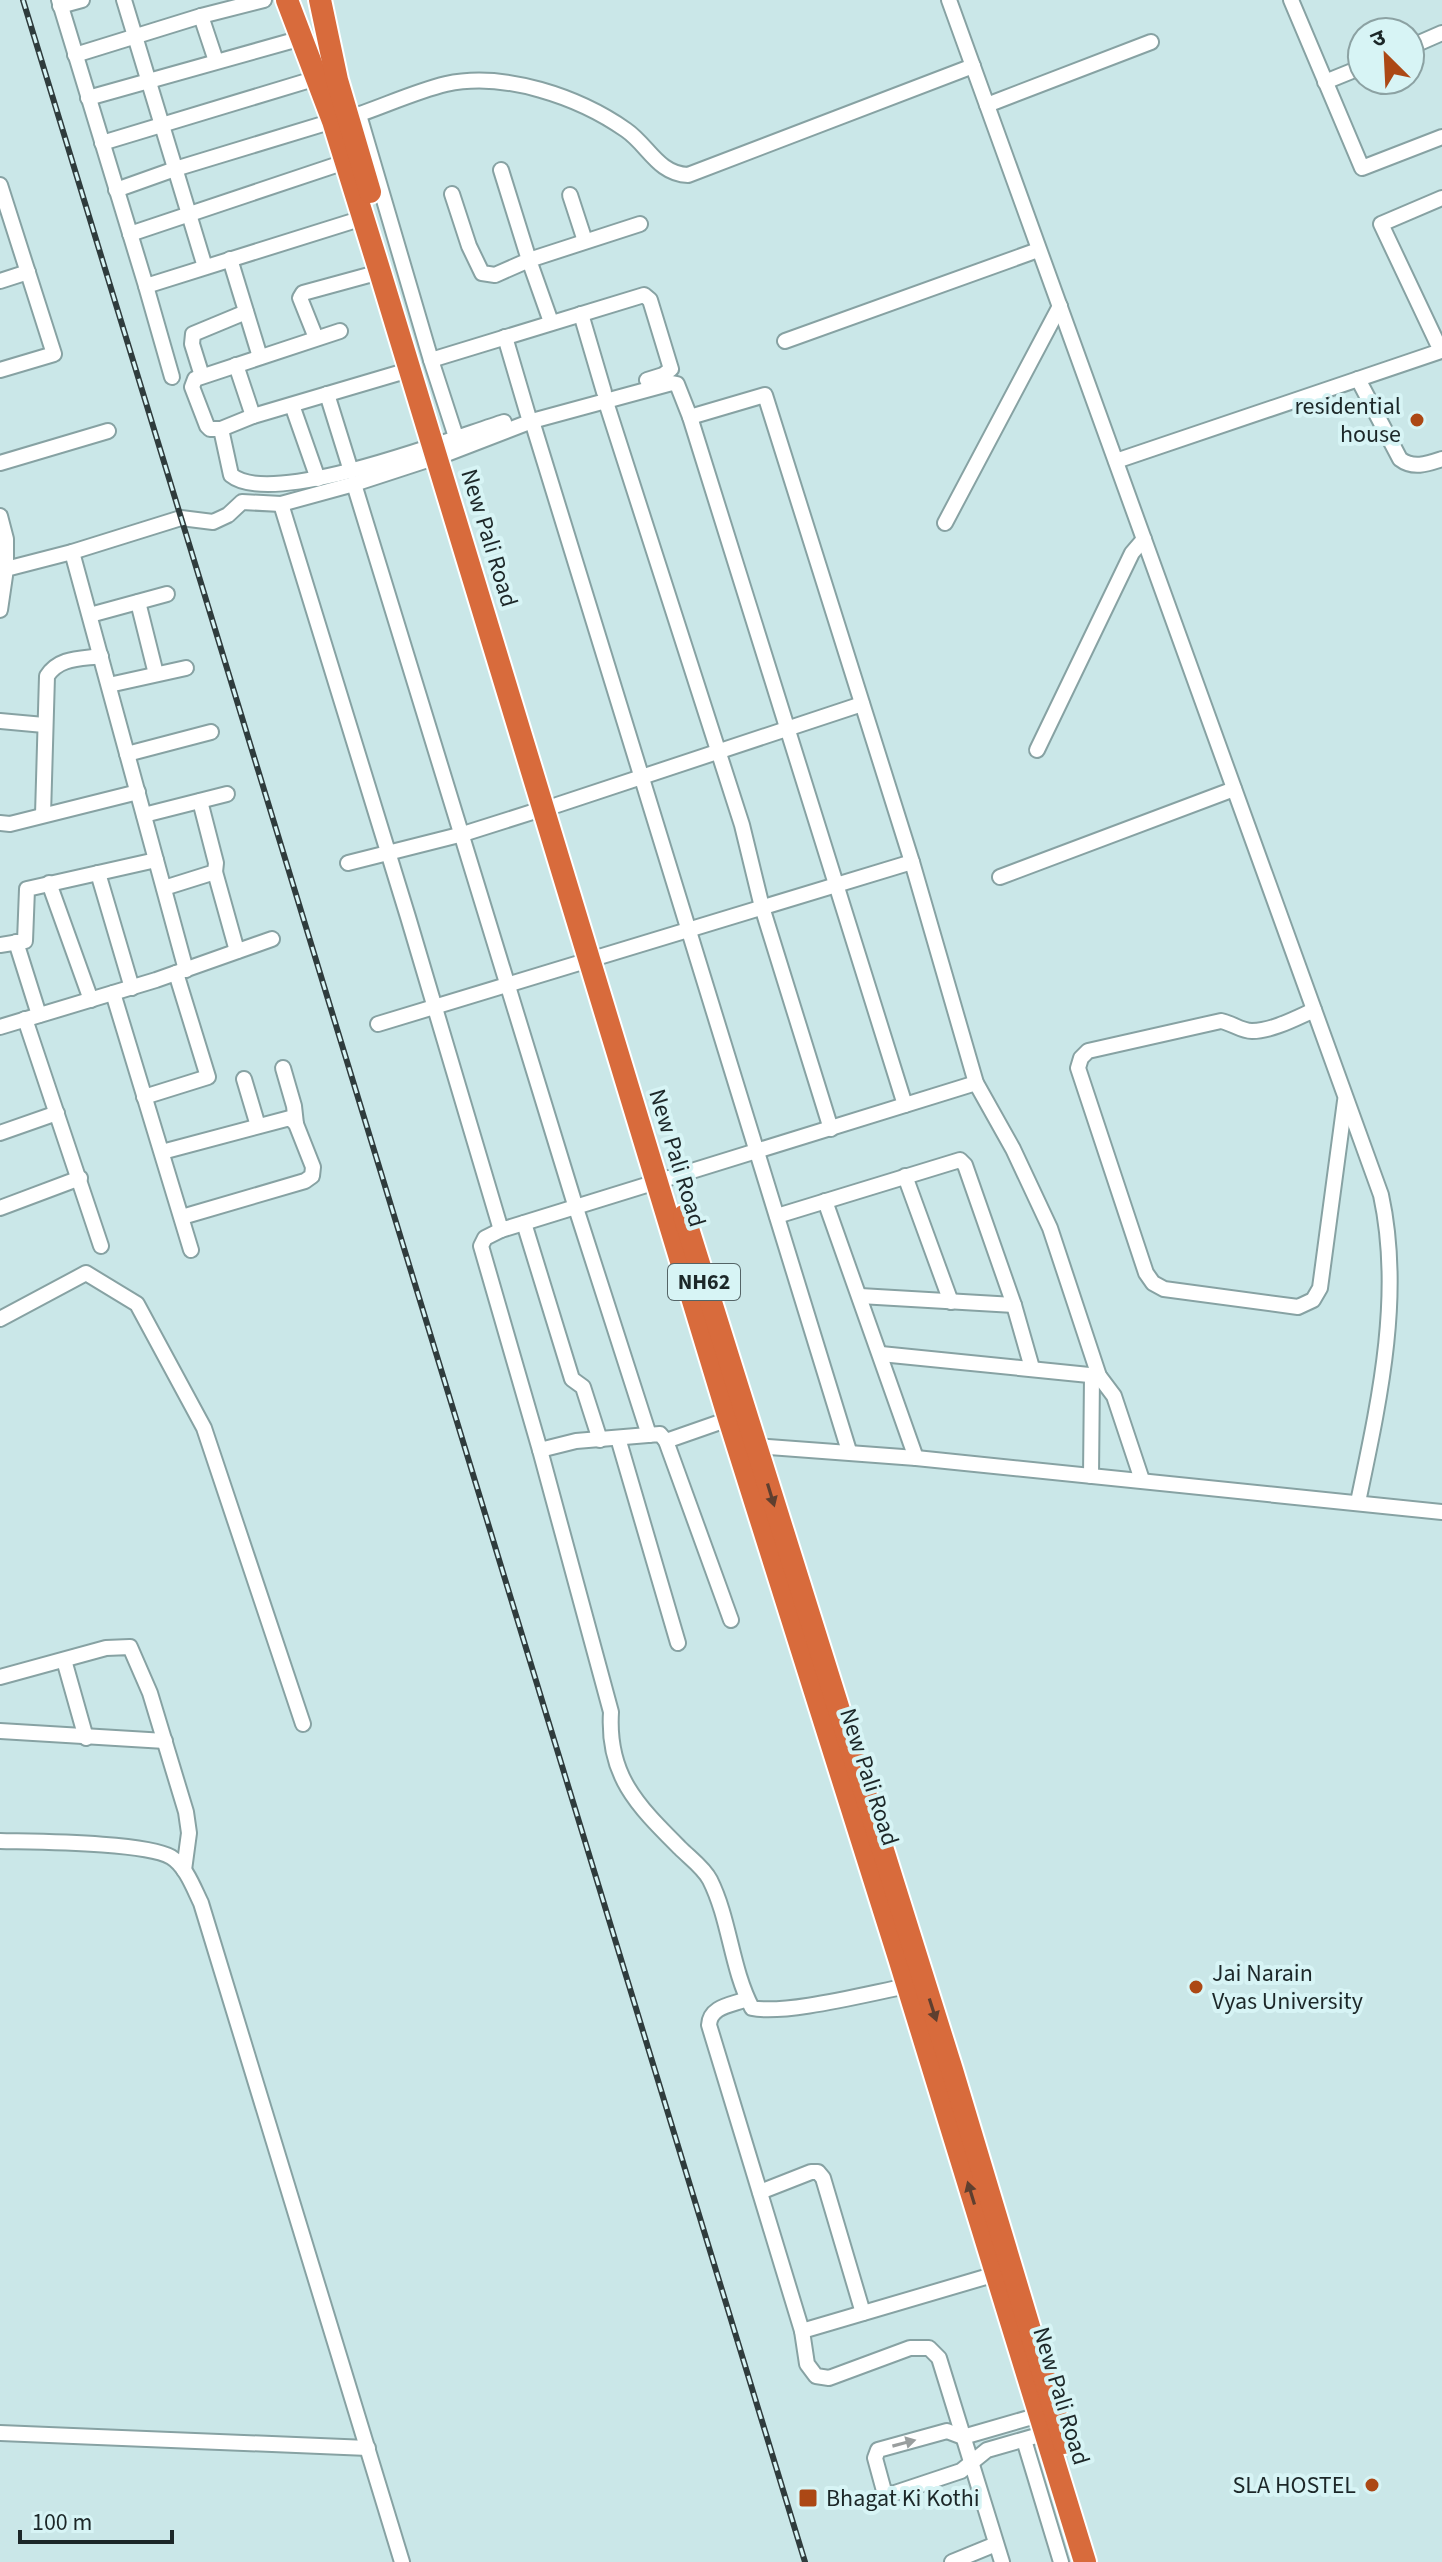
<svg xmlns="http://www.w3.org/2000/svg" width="1442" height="2562" viewBox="0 0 1442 2562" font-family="'Source Sans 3','Noto Sans Devanagari',sans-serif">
	<rect width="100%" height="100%" fill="#cae7e8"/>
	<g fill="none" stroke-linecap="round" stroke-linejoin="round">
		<g stroke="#87a2a3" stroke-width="18">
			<g id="minor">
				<polyline points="59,0 146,286 363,218"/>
				<polyline points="124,0 205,267"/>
				<path d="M949,0L1381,1195C1403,1296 1379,1402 1358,1502"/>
				<polyline points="1291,0 1362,168 1442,137"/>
				<polyline points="60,6 82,0"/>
				<polyline points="201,16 216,61"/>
				<polyline points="1410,47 1442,33"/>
				<polyline points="75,55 201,16 264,0"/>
				<polyline points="1325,82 1362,67"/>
				<polyline points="88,98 302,38"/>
				<polyline points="987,105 1151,42"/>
				<polyline points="359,115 431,360"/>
				<path d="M348,118C380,108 413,92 446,84C504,71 579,97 626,130C648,145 658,174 688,175L973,66"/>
				<polyline points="102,143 317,78"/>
				<polyline points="0,185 54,354 0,370"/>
				<polyline points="116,190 175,169 333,121"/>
				<polyline points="452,194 469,246 482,273 495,275 529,260 501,170"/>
				<polyline points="570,195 585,241"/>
				<polyline points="130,234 345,162"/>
				<polyline points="230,259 260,357"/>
				<polyline points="0,281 28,272"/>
				<polyline points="146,286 172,377"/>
				<polyline points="581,314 604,392"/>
				<polyline points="551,322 529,260 640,224"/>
				<polyline points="340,331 195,379 192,387 207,426 210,429 221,429 253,416 409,370"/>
				<polyline points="505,337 528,415"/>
				<polyline points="316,338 300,298 303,293 380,272"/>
				<polyline points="785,341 1038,250"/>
				<polyline points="236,365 253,416"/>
				<polyline points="202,376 192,344 193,334 246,312"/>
				<path d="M1358,379L1400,459C1413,469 1427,464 1442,459"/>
				<polyline points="327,394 351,471"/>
				<polyline points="605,399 742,825 762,907 831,1129"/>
				<polyline points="292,405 318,479"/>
				<polyline points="690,417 765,395 912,862 976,1083 1013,1149 1050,1228 1099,1376 1114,1396 1142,1480"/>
				<polyline points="532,421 849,1451"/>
				<path d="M221,429L231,475C272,509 453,438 504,422"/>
				<polyline points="456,437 431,360 644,295 650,300 671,369 663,375 647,380"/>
				<polyline points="1116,461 1441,351 1381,224 1442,198"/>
				<polyline points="0,463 108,431"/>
				<polyline points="354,484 576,1208 649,1435"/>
				<polyline points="281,504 408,917 501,1230 976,1083"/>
				<polyline points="0,516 6,539 6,569 0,569"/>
				<polyline points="945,523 1060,306"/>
				<polyline points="72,552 186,970"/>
				<polyline points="138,602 156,674"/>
				<polyline points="0,610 6,569 72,552 181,518 213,522 228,515 242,502 281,504 354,484 449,453 532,421 672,383 677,384 690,417 905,1105"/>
				<polyline points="90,615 167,594"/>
				<polyline points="109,685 186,668"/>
				<polyline points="0,721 44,725"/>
				<polyline points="1037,750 1132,553 1144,539"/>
				<polyline points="127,754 211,732"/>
				<polyline points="557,805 862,704"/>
				<path d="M43,815L47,676C59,657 81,659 101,656"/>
				<polyline points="144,815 227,794"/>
				<polyline points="0,823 10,824 138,792"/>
				<polyline points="348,863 463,834 545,808"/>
				<polyline points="215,872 237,951"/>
				<polyline points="98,873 132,988"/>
				<polyline points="1000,877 1234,789"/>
				<polyline points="49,883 91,1000"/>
				<polyline points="164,888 215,872 216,863 200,801"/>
				<polyline points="16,942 39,1015"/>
				<polyline points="0,945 25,941 27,889 156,860"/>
				<polyline points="113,993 191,1250"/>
				<path d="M1314,1010C1296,1018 1272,1031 1252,1031C1241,1031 1232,1023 1221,1021L1088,1051L1081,1058L1078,1068L1146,1273L1153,1283L1164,1289L1298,1307L1313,1300L1320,1288L1345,1101"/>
				<polyline points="25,1019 101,1246"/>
				<polyline points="378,1024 912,862"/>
				<polyline points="0,1027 156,980 272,939"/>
				<polyline points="283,1068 294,1106 296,1124"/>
				<polyline points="244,1079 258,1126"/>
				<polyline points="144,1097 208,1077 176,973"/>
				<polyline points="0,1133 57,1113"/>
				<polyline points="162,1152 290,1118 296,1124 313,1167 312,1176 305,1181 182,1217"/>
				<polyline points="905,1176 951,1302"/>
				<polyline points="825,1201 916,1458"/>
				<polyline points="0,1208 80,1178"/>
				<polyline points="777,1216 960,1160 965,1165 1014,1305 1032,1368"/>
				<polyline points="524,1223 572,1379 583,1387 600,1440"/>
				<path d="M501,1230L485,1238L481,1246L540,1450L611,1712C607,1776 638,1806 680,1848C690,1858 704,1868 710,1880C730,1920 731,1968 752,2008C786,2015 870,1993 908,1986"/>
				<polyline points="860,1296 1014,1305"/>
				<polyline points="0,1319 86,1273 137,1304 204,1428 303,1724"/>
				<polyline points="881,1354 1099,1376"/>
				<polyline points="618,1438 678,1643"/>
				<polyline points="666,1441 731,1620"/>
				<polyline points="755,1446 916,1458 1442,1512"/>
				<polyline points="540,1450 576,1441 660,1434 666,1441 729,1419"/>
				<polyline points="1091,1476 1092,1376"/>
				<polyline points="64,1660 86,1738"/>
				<polyline points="0,1677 106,1648 130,1647 150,1693 186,1812 189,1833 184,1870"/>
				<polyline points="0,1731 165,1741"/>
				<path d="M0,1841C35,1842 145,1842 171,1857C186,1866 194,1889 201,1903L402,2562"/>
				<path d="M747,1999C732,2005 710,2006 709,2025L802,2331L807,2364L816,2376L829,2378L910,2348H929L939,2358L1002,2562"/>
				<polyline points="760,2192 811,2172 818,2172 823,2178 863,2313"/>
				<polyline points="802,2331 996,2274"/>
				<polyline points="1046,2413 963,2437 947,2431 878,2450 875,2458 884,2491 892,2494 961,2471 987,2450 1050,2432"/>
				<polyline points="0,2433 368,2448"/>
				<polyline points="1024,2440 1061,2562"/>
				<polyline points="952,2562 996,2544"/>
			</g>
		</g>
		<g stroke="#fff" stroke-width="26">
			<g id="highway">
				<polyline points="287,0 333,121 380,272 729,1419 899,1958 1085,2562"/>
				<polyline points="320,0 337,80 370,192"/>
				<polyline points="684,1216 952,2070 1064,2443"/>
			</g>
		</g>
		<use href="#minor" stroke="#fff" stroke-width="14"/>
		<use href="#highway" stroke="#d86b3c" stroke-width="22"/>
		<g stroke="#2f3c3d" stroke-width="6">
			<polyline id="rail" points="23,0 805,2562"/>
		</g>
		<use href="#rail" stroke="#d7f4f5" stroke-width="3" stroke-dasharray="9" stroke-linecap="butt"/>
	</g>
	<defs><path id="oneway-solid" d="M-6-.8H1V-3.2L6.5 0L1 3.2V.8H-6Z" transform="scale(2)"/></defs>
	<g fill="#5e3f2f">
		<use href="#oneway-solid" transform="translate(771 1495) rotate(73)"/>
		<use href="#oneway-solid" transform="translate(933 2010) rotate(72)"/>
		<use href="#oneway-solid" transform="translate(971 2193) rotate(-107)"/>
	</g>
	<use fill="#999e9e" href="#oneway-solid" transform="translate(904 2443) rotate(-15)"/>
	<g fill="#ac4815" stroke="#d7f4f5" stroke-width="3">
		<circle cx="1417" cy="420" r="8"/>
		<circle cx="1196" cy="1987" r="8"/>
		<circle cx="1372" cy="2485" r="8"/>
		<rect x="798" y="2488" width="20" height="20" rx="4"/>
	</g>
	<g text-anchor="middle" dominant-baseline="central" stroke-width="8" stroke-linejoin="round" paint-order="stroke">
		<rect fill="#d7f4f5" stroke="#546466" stroke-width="2" x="668" y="1264" width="72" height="36" rx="6"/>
		<g font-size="22" font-weight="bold" fill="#1c2728">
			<text x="704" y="1282">NH62</text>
		</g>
		<g font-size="24" fill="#1c2728" stroke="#d7f4f5" text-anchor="end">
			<text x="1401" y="406">residential<tspan x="1401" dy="28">house</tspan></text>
			<text x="1212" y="1973" text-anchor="start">Jai Narain<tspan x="1212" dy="28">Vyas University</tspan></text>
			<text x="1356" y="2485">SLA HOSTEL</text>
			<text x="826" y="2498" text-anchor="start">Bhagat Ki Kothi</text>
		</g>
		<g font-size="24" fill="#1c2728" stroke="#d7f4f5">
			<text transform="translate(489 538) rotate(73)">New Pali Road</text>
			<text transform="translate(677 1158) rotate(73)">New Pali Road</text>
			<text transform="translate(869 1777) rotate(72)">New Pali Road</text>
			<text transform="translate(1061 2396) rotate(73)">New Pali Road</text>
		</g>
	</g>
	<g transform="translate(1386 56) rotate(336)"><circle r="38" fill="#d7f4f5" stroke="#8ca2a3" stroke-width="2"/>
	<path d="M0-6L14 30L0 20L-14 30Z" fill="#ac4815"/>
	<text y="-12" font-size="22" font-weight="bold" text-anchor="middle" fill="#1c2728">उ</text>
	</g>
	<path d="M20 2530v12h152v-12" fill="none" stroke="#1c2728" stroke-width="4"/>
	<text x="32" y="2530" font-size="24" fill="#1c2728" stroke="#d7f4f5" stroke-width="6" paint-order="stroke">100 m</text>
</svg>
